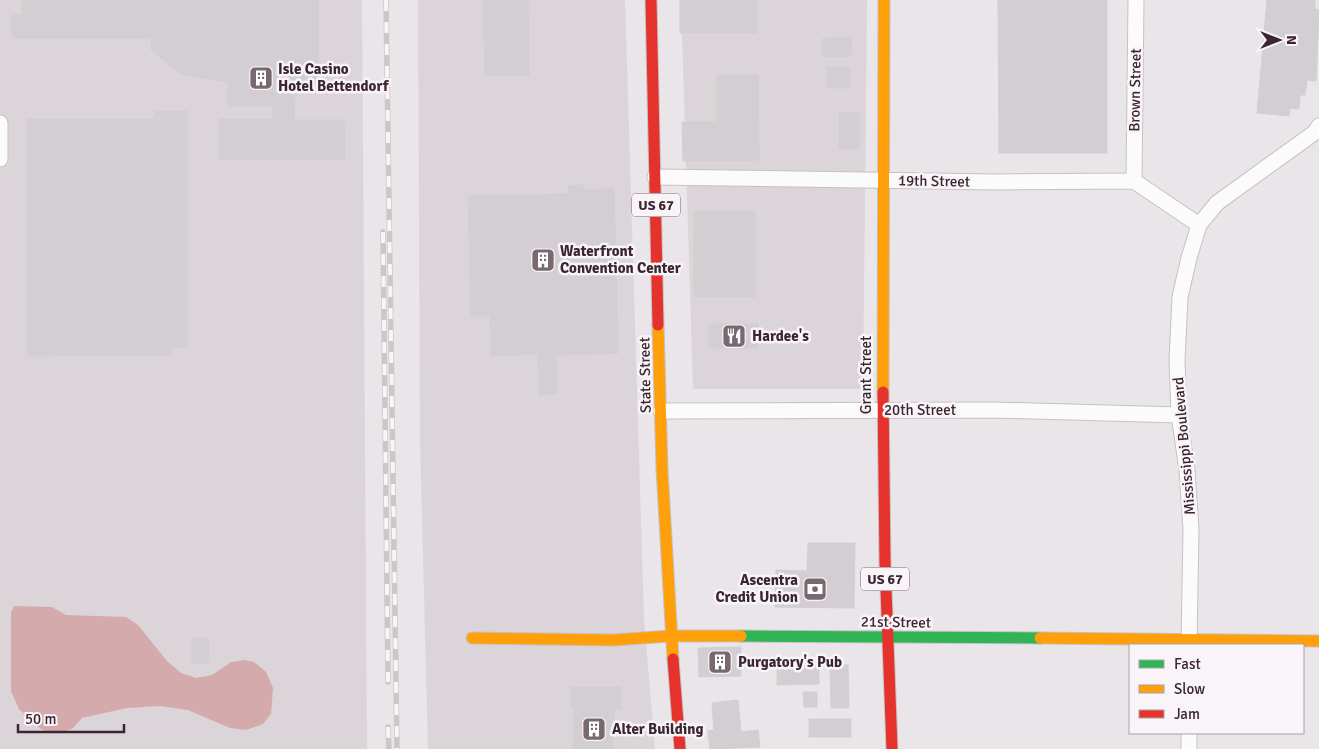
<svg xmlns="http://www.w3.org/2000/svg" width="1319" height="749" viewBox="0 0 1319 749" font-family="Signika,sans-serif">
	<rect width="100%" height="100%" fill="#eae5e8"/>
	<g fill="#dbd4d8">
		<polygon points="0,0 362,0 367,749 0,749"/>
		<polygon points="418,0 625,0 644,619 655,749 428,749 420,440"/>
		<polygon points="681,0 867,0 863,389 693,389"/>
	</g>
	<polygon fill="#d4aaac" points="14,606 52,607 66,615 126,617 138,625 167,661 181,673 196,678 212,675 231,662 245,660 254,662 266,672 273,688 271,714 263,724 246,730 230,728 188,710 160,706 127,708 82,718 73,728 60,733 42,730 19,709 11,691 11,612"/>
	<g fill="#d3ced1" stroke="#d2ced1">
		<polygon points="22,0 318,0 318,92 295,92 294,120 344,120 345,159 219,159 220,119 273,119 273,106 228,106 228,82 181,74 151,50 151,38 12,38 12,15 22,15"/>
		<polygon points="483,0 528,0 529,75 485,75"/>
		<rect x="680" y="0" width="76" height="33"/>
		<polygon points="998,0 1107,0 1107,153 999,153"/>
		<polygon points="1267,0 1315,0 1315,9 1319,10 1316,81 1307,80 1305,95 1300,95 1299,109 1290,108 1289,116 1257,113"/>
		<polygon points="851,37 852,56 823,57 822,39"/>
		<polygon points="827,67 850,67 849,88 827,88"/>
		<polygon points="717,75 758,75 759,160 683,161 682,122 717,122"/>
		<polygon points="155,111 187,111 187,347 171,347 171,355 28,356 27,119 154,119"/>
		<polygon points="859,112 859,149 839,149 839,113"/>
		<polygon points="583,185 583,190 614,189 618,353 556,355 557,394 539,395 538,354 491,356 490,316 471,316 468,196 568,194 568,186"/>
		<polygon points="694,211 755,211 755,297 694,296"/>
		<rect x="709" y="324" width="49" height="24"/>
		<polygon points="808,543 855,543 854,608 775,607 776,570 807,571"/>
		<rect x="192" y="638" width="17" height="25"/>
		<polygon points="741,647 741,676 699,677 698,648"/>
		<polygon points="819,665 819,684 777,685 777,666"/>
		<polygon points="830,665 848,665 849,708 831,708"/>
		<polygon points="571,687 621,687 621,709 614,709 613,749 573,749 574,707 570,707"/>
		<polygon points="803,692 817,692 817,707 804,707"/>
		<polygon points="738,700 741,732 758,730 760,747 710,749 708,731 714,730 712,703"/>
		<rect x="809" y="719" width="42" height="18"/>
	</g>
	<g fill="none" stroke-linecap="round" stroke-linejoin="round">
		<g stroke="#c6c1c4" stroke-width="17">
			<g id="street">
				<polyline points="0,123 0,159"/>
				<polyline points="655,177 995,182 1134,181 1199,225"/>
				<polyline points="1134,181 1136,0"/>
				<polyline points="661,411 994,410 1179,415"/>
				<polyline points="1189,645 1191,529 1187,470 1179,415 1177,361 1180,297 1189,258 1199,225 1217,203 1314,133 1319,126"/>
				<polyline points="1189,733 1189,749"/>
			</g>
		</g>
		<g stroke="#c7c1c5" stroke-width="13">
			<polyline id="fast" points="741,636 1040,638"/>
		</g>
		<g stroke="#c7c1c5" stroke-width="13">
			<g id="slow">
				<polyline points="658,325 662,469 673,659"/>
				<polyline points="883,392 884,0"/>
				<polyline points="472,638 613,640 670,636 741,636"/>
				<polyline points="1040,638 1319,641"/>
			</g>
		</g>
		<g stroke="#c7c1c5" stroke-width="13">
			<g id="jam">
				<polyline points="651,0 658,325"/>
				<polyline points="883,392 885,562 892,749"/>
				<polyline points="673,659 680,749"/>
			</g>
		</g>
		<use href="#street" stroke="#fcfbfc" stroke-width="15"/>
		<use href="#fast" stroke="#30b455" stroke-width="11"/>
		<use href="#slow" stroke="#ff9f0a" stroke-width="11"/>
		<use href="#jam" stroke="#e5322d" stroke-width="11"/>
		<g stroke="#cbc7c9" stroke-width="5.5">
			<g id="rail">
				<polyline points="386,0 397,749"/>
				<polyline points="383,232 388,682"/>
				<polyline points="388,727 389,749"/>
			</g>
		</g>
		<use href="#rail" stroke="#f8f4f7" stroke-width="4" stroke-dasharray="11" stroke-linecap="butt"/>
	</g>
	<defs>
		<g id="building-square" transform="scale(1.25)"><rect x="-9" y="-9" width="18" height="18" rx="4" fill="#786870" stroke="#f8f4f7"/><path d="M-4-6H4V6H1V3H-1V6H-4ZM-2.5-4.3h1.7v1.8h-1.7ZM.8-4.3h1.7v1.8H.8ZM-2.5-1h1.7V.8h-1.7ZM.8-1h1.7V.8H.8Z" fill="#fff"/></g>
		<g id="restaurant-square" transform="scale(1.25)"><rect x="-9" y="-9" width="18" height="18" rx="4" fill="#786870" stroke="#f8f4f7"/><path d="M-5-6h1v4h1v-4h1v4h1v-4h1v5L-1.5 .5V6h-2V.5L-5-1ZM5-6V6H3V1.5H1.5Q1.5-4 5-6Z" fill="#fff"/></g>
		<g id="bank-square" transform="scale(1.25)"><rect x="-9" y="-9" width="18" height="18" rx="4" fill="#786870" stroke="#f8f4f7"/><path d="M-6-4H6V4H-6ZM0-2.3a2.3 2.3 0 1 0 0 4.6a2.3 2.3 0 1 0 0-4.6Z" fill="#fff"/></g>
	</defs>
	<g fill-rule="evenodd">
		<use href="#building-square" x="261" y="78"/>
		<use href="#building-square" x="543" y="260"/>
		<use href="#restaurant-square" x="734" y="336"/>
		<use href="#bank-square" x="815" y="589"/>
		<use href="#building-square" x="720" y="662"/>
		<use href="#building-square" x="594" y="729"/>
	</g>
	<g text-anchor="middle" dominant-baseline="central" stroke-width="5" stroke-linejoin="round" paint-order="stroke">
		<g fill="#f8f4f7" stroke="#74636b" stroke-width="1">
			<rect x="632" y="193.5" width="48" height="23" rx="4"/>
			<rect x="861" y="567.5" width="48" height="23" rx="4"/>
		</g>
		<g font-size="14" font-weight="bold" fill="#3b252f">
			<text x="656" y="205">US 67</text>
			<text x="885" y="579">US 67</text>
		</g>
		<g font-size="15" font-weight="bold" fill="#3b252f" stroke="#f8f4f7" text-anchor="start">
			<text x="278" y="69">Isle Casino<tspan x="278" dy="17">Hotel Bettendorf</tspan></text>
			<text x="560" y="251">Waterfront<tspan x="560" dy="17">Convention Center</tspan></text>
			<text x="752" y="336">Hardee's</text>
			<text x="798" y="580" text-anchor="end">Ascentra<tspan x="798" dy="17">Credit Union</tspan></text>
			<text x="738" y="662">Purgatory's Pub</text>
			<text x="612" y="729">Alter Building</text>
		</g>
		<g font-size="15" fill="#3b252f" stroke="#f8f4f7">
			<text transform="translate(1135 90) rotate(-89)">Brown Street</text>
			<text transform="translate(934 181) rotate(1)">19th Street</text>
			<text transform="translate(645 375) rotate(-91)">State Street</text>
			<text transform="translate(866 375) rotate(-90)">Grant Street</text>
			<text x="920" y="410">20th Street</text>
			<text transform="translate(1184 446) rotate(-95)">Mississippi Boulevard</text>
			<text transform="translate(896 622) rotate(1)">21st Street</text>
		</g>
	</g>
	<rect x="1129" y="644" width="175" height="90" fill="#f8f4f7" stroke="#aca1a7"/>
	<rect x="1139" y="660" width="25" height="8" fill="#30b455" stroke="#aca1a7"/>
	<text x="1174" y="669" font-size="15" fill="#3b252f">Fast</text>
	<rect x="1139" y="685" width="25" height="8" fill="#ff9f0a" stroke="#aca1a7"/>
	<text x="1174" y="694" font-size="15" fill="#3b252f">Slow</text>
	<rect x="1139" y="710" width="25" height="8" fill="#e5322d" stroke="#aca1a7"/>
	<text x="1174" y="719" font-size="15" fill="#3b252f">Jam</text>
	<g transform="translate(1279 40) rotate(90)" stroke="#f8f4f7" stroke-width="4" paint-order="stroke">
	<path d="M0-4L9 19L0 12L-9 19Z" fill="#3b252f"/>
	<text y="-8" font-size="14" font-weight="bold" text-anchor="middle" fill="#3b252f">N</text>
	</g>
	<path d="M18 724v8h106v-8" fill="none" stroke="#3b252f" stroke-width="2.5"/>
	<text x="25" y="724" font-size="15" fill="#3b252f" stroke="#f8f4f7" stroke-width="4" paint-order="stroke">50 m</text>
</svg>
